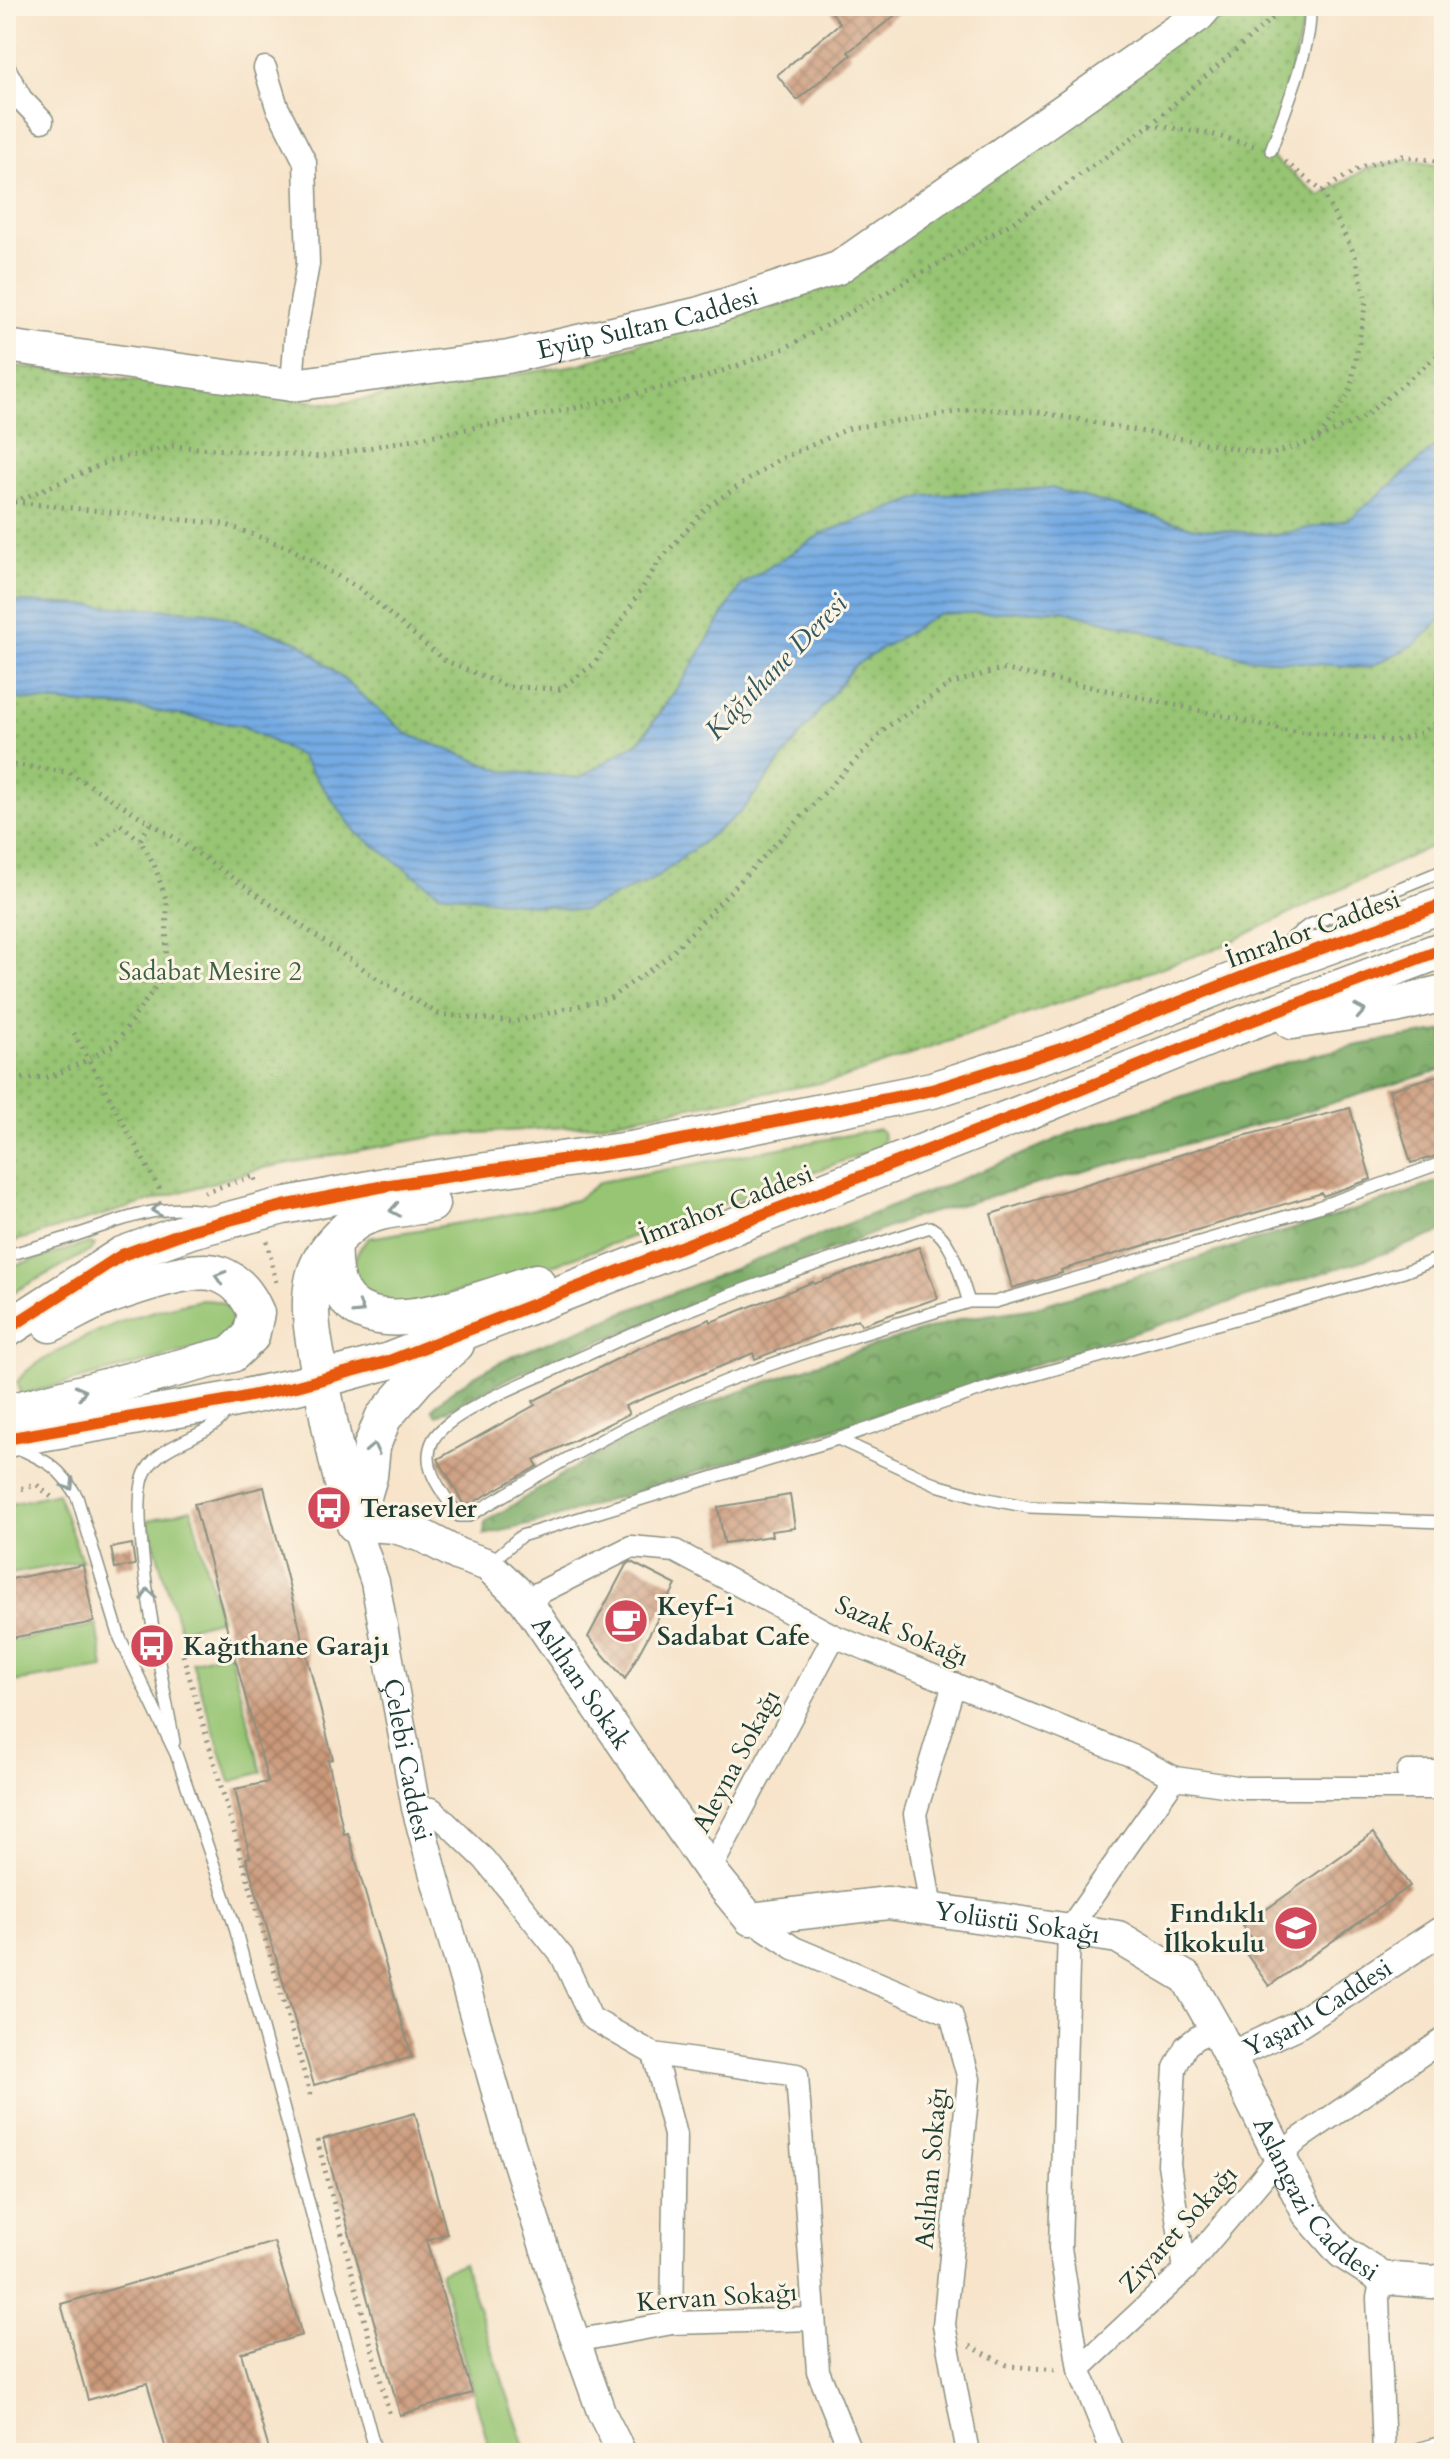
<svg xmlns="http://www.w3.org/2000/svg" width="1450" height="2459" viewBox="0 0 1450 2459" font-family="Cardo,serif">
	<defs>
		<pattern id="forest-crowns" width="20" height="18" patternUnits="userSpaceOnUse" patternTransform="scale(2)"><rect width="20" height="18" fill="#79aa65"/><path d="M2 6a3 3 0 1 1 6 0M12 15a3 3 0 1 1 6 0" fill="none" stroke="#638c54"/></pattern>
		<pattern id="park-dots" width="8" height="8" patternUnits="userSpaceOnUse" patternTransform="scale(2)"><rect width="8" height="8" fill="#97c573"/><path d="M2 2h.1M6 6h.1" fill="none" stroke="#7ba15f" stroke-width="1.8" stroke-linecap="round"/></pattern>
		<pattern id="water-rules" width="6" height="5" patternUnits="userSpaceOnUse" patternTransform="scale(2)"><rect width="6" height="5" fill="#75aae3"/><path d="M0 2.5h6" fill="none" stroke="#5f8cb9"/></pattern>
		<pattern id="building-cross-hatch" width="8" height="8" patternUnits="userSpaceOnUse" patternTransform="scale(2)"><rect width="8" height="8" fill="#cb997a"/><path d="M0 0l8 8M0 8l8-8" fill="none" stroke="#a47e65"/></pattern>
	</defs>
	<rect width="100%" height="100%" fill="#fcf5e5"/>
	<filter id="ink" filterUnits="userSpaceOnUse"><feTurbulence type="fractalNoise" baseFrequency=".0125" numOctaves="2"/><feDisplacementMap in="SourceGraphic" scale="16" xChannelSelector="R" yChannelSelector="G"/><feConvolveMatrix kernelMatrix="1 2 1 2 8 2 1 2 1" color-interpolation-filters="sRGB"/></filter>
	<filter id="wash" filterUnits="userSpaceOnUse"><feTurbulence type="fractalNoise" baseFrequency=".006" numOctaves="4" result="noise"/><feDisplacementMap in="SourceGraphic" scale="32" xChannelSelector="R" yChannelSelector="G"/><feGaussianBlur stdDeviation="1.8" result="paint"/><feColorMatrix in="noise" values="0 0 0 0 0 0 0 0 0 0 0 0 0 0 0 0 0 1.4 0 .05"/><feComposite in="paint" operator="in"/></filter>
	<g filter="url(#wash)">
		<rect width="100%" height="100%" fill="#f7e4cb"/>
		<g fill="#97c573" stroke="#5b8154" stroke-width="2">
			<path d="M879,1129L883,1132L884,1139L880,1148L558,1263L444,1296L395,1308L364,1297C351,1271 347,1260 369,1238L496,1217L576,1200L600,1182Z"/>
			<polygon points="89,1243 95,1245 90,1251 6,1296 6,1268"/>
			<path d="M201,1300C218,1300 227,1302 238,1316L235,1338L21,1395L17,1383C24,1370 37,1364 50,1356C98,1327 146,1310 201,1300Z"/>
			<polygon points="57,1493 82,1561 6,1575 6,1505"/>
			<polygon points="191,1509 220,1619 180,1630 147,1521"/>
			<polygon points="97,1625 104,1668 6,1683 6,1642"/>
			<polygon points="229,1651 262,1772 230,1782 192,1662"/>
			<polygon points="463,2263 519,2429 527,2453 492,2453 488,2444 440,2272"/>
		</g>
		<g fill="url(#forest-crowns)" stroke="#4c744c" stroke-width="2">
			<path d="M1444,1031V1069L1279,1119L915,1217L522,1372L436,1416L432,1409C455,1384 486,1369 516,1355L1009,1160L1080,1129L1297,1059L1359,1045Z"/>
			<polygon points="1444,1179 1444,1231 1382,1254 537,1523 484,1535 485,1522 568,1471 636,1434 723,1398 825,1361 964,1318 1029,1309 1388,1200"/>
		</g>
		<g fill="url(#park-dots)" stroke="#5b8154" stroke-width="2">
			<polygon points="1213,6 1304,6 1305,18 1269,155 1320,196 1366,169 1405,160 1444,166 1444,436 1426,455 1350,520 1277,535 1195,528 1051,488 685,677 639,741 579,778 503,771 407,734 301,643 210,612 6,601 6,365 335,404 581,364 849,268"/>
			<polygon points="1063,610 1247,658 1415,644 1444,616 1444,840 1220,947 841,1079 594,1125 437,1136 258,1169 6,1244 6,698 139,708 243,726 300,756 356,832 656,878 741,812 854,666 938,613"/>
		</g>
		<polygon fill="url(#water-rules)" stroke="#4a748c" stroke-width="2" points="1444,436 1444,616 1416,644 1368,668 1247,658 1063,610 938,614 854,666 741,812 656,878 582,911 439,893 356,832 300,756 243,726 139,708 6,698 6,601 210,612 301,643 407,734 503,771 579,778 640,741 685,677 741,585 823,533 925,496 1051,488 1195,528 1277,535 1350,519 1426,455"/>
		<g id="blocks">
			<g fill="url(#building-cross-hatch)">
				<polygon points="827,6 907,6 848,52 851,55 797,100 777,75 840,23"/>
				<polygon points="1439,1075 1444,1094 1444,1154 1411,1163 1389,1090"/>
				<polygon points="1350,1108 1371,1179 1323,1196 1322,1193 1061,1270 1062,1273 1012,1288 991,1214 1224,1141"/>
				<polygon points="919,1247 938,1298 861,1325 858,1319 755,1359 753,1353 625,1406 629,1414 534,1460 538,1466 465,1507 438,1459 535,1405 533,1401 635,1350 710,1319 711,1322 813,1282 814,1284"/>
				<polygon points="264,1487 333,1759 328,1760 344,1834 348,1833 412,2057 314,2085 246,1858 250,1857 235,1789 268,1782 194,1504"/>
				<polygon points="790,1495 795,1528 771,1531 772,1536 724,1543 718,1507"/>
				<polygon points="132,1544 135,1565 115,1568 111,1548"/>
				<polygon points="631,1562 676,1585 625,1679 588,1637 626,1565"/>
				<polygon points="83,1565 94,1622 6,1639 6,1580"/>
				<polygon points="1373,1833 1410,1886 1269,1986 1247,1955 1258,1947 1243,1926"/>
				<polygon points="415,2113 447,2234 426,2240 472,2393 400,2415 323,2139"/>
				<polygon points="274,2242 302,2335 241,2353 270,2453 167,2453 147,2383 88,2400 61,2304"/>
			</g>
		</g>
	</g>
	<g filter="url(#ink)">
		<use href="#blocks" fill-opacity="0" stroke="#8b9080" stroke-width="2"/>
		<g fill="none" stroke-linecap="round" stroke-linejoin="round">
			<g stroke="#8b9080" stroke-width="14">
				<g id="service">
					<path d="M1271,150C1282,117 1316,38 1309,6"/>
					<polyline points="1276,950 1307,926 1444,870"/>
					<path d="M6,1256C28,1249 51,1243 73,1236C121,1221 163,1200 214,1213"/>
					<path d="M969,1302C960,1277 954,1240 930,1227C846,1254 763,1281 682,1313C638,1331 596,1351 553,1370C525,1383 447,1413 433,1440C419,1468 444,1494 459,1516H469C558,1463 649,1409 747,1373C820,1346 895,1324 969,1302H995L1315,1208L1444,1162"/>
					<polyline points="838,1439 984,1389 1404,1272 1444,1256"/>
					<path d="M18,1448C47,1461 61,1468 77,1497L120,1638L176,1754L234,1924L376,2453"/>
					<polyline points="491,1562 521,1536 838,1439 940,1486 983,1498 1029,1507 1444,1522"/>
					<path d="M174,1742C165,1692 125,1508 146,1471C164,1439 213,1438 227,1410"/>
				</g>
			</g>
			<g stroke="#8b9080" stroke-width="25">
				<g id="minor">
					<polyline points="265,68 277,107 305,162 308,264 296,331 292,385"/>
					<polyline points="6,72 21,99 42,121"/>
					<polyline points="525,1600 631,1547 675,1551 834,1636 1135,1757 1175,1778 1244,1788 1444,1788"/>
					<polyline points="1408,1772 1444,1772"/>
					<polyline points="416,1808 432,1809 484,1859 562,1956 591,2018 654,2054"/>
					<polyline points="710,1870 834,1636"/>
					<polyline points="931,1909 915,1814 954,1684"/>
					<polyline points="750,1919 794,1948 951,2014 969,2079 944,2325 968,2453"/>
					<polyline points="1185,2270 1169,2164 1175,2068 1186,2046 1196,2038 1216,2029"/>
					<polyline points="1382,2278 1378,2298 1384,2453"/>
					<polyline points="672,2323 675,2135 654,2054 797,2075 818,2371 851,2453"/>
					<polyline points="575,2341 672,2323 814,2319"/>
					<polyline points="1079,2369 1185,2270 1280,2157 1299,2139 1444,2039"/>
					<polyline points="1113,2453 1079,2369 1060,2248 1069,1929 1175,1778"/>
					<polyline points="1423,2453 1444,2447"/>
				</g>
			</g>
			<g stroke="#8b9080" stroke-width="31">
				<g id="tertiary">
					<path id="s1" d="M355,1524L375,1582L416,1808L434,1875L510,2141L559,2294L602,2414L622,2453"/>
					<path id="s2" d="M1230,2056L1295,2026L1444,1929"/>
				</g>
			</g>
			<g stroke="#8b9080" stroke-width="35">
				<g id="secondary">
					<path id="s3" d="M6,346L292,385L508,357L700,313L838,268L1198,16L1207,6"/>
					<path id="s4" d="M355,1524L395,1527L425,1537L459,1555L488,1565L525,1600L710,1870L750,1919L888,1903L1118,1937L1187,1978L1216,2029L1308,2213L1342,2252L1382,2278L1432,2282L1444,2280"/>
				</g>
			</g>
			<g stroke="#8b9080" stroke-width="39">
				<g id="primary">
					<polyline points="1292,1021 1395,1005 1444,993"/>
					<path d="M333,1243C325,1369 470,1301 536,1282"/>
					<polyline points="6,1330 122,1255 191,1230 283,1206 390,1185 636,1149 932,1090 1064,1048 1250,974 1444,904"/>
					<path d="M6,1413L232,1354L251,1336L256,1313C248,1295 239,1282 219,1274C195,1265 136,1286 111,1295C90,1302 70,1315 50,1324"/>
					<polyline points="6,1439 231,1400 297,1386 389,1361 1033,1109 1227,1030 1444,949"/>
					<path d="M355,1524C339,1477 331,1430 321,1380C315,1347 306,1310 314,1277C319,1256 337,1236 354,1223C376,1208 406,1209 431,1204"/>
					<polyline points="355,1524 369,1476 372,1446 383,1418 418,1378 456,1344"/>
				</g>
			</g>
			<g stroke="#8b9080" stroke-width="5" stroke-dasharray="2 6" stroke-linecap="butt">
				<polyline points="1150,125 1207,133 1254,146"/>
				<polyline points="1322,191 1361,167 1402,156 1444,162"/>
				<polyline points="1318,439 1364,417 1444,350"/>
				<polyline points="6,502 14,502 110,461 172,446 321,457 576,408 703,378 785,348 1012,223 1150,125 1286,6"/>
				<polyline points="14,502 224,524 290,548 360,589 444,660 508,687 560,689 594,664 660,560 707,507 778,460 850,428 977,409 1038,412 1269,455 1317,440 1350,392 1366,301 1355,255 1322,191 1284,161"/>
				<polyline points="6,764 68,772 175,838 381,981 439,1014 513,1022 610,998 668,957 887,727 950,684 1001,669 1121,693 1286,730 1395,741 1421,733 1444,717"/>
				<polyline points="98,846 120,824 140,840"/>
				<polyline points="74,1033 162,1194"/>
				<polyline points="6,1079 50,1077 89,1059 115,1044 166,972 167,902 154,864 140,840 151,823"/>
				<polyline points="204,1192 255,1176 256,1182"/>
				<polyline points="267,1241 276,1283"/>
				<polyline points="6,1492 37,1485 55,1500"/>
				<polyline points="183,1655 311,2097"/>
				<polyline points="317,2140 390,2416"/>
				<polyline points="970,2346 1009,2366 1059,2370"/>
			</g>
			<use href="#service" stroke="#fff" stroke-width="11"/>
			<use href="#minor" stroke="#fff" stroke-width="22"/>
			<use href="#tertiary" stroke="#fff" stroke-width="28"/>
			<use href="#secondary" stroke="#fff" stroke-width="32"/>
			<use href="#primary" stroke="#fff" stroke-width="36"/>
			<g stroke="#fcf5e5" stroke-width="17">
				<g id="cycleway">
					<polyline points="6,1330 122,1255 191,1230 283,1206 390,1185 636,1149 932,1090 1064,1048 1250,974 1444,904"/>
					<polyline points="6,1439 231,1400 297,1386 389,1361 1033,1109 1227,1030 1444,949"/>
				</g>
			</g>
			<use href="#cycleway" stroke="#e8590c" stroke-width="12"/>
		</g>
		<defs><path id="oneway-chevron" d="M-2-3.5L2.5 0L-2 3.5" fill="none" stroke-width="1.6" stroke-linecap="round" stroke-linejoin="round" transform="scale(2)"/></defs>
		<g stroke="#8f9e9a">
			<use href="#oneway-chevron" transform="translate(1360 1011) rotate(-10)"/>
			<use href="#oneway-chevron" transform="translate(157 1210) rotate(172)"/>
			<use href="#oneway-chevron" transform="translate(395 1210) rotate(170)"/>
			<use href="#oneway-chevron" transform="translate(220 1277) rotate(-162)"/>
			<use href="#oneway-chevron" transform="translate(359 1309) rotate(31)"/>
			<use href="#oneway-chevron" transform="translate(81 1392) rotate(-15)"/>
			<use href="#oneway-chevron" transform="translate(373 1449) rotate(-78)"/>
			<use href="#oneway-chevron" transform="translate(69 1485) rotate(57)"/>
			<use href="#oneway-chevron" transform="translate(148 1594) rotate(-100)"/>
		</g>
	</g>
	<defs>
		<g id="bus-disc" transform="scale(2.3)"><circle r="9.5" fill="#d1495b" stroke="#fcf5e5"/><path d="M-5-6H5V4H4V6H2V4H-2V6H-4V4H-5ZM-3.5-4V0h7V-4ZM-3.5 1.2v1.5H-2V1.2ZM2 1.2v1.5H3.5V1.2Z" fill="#fff"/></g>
		<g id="cafe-disc" transform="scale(2.3)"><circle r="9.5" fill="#d1495b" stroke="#fcf5e5"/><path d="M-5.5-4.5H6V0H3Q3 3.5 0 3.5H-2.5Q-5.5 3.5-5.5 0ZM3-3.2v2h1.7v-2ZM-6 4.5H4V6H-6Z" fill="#fff"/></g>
		<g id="school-disc" transform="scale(2.3)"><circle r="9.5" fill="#d1495b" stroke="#fcf5e5"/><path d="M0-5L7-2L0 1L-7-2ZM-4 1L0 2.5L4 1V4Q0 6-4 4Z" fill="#fff"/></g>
	</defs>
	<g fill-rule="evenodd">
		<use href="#bus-disc" x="329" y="1508"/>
		<use href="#cafe-disc" x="626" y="1621"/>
		<use href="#bus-disc" x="152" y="1646"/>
		<use href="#school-disc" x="1296" y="1928"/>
	</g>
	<g text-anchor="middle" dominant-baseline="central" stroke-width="6" stroke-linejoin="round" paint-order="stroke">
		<g font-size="26" fill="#1f3d34" stroke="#fcf5e5">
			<text stroke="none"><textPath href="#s3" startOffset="650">Eyüp Sultan Caddesi</textPath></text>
			<text transform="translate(1313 929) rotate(-20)">İmrahor Caddesi</text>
			<text transform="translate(726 1205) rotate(-21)">İmrahor Caddesi</text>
			<text transform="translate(902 1631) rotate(23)">Sazak Sokağı</text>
			<text stroke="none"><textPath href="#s4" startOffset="292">Aslıhan Sokak</textPath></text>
			<text stroke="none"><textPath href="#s1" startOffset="242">Çelebi Caddesi</textPath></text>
			<text transform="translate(736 1761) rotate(-62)">Aleyna Sokağı</text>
			<text stroke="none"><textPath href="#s4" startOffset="852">Yolüstü Sokağı</textPath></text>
			<text stroke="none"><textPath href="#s2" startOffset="100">Yaşarlı Caddesi</textPath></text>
			<text transform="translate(931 2168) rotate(-85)">Aslıhan Sokağı</text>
			<text stroke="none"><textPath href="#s4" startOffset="1292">Aslangazi Caddesi</textPath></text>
			<text transform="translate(1178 2229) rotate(-48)">Ziyaret Sokağı</text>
			<text transform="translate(717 2297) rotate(-4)">Kervan Sokağı</text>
		</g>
		<g font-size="26" fill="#3d5f44" stroke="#fcf5e5">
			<text x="210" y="971">Sadabat Mesire 2</text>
		</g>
		<g font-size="26" font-weight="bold" fill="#1f3d34" stroke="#fcf5e5" text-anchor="start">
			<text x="360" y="1508">Terasevler</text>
			<text x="657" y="1606">Keyf-i<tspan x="657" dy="30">Sadabat Cafe</tspan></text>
			<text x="183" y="1646">Kağıthane Garajı</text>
			<text x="1265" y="1913" text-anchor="end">Fındıklı<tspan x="1265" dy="30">İlkokulu</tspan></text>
		</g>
		<g font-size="28" font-style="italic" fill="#345860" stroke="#fcf5e5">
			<text transform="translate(776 667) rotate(-46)">Kâğıthane Deresi</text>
		</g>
	</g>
	<rect width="1450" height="2459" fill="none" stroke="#fcf5e5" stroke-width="32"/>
</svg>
